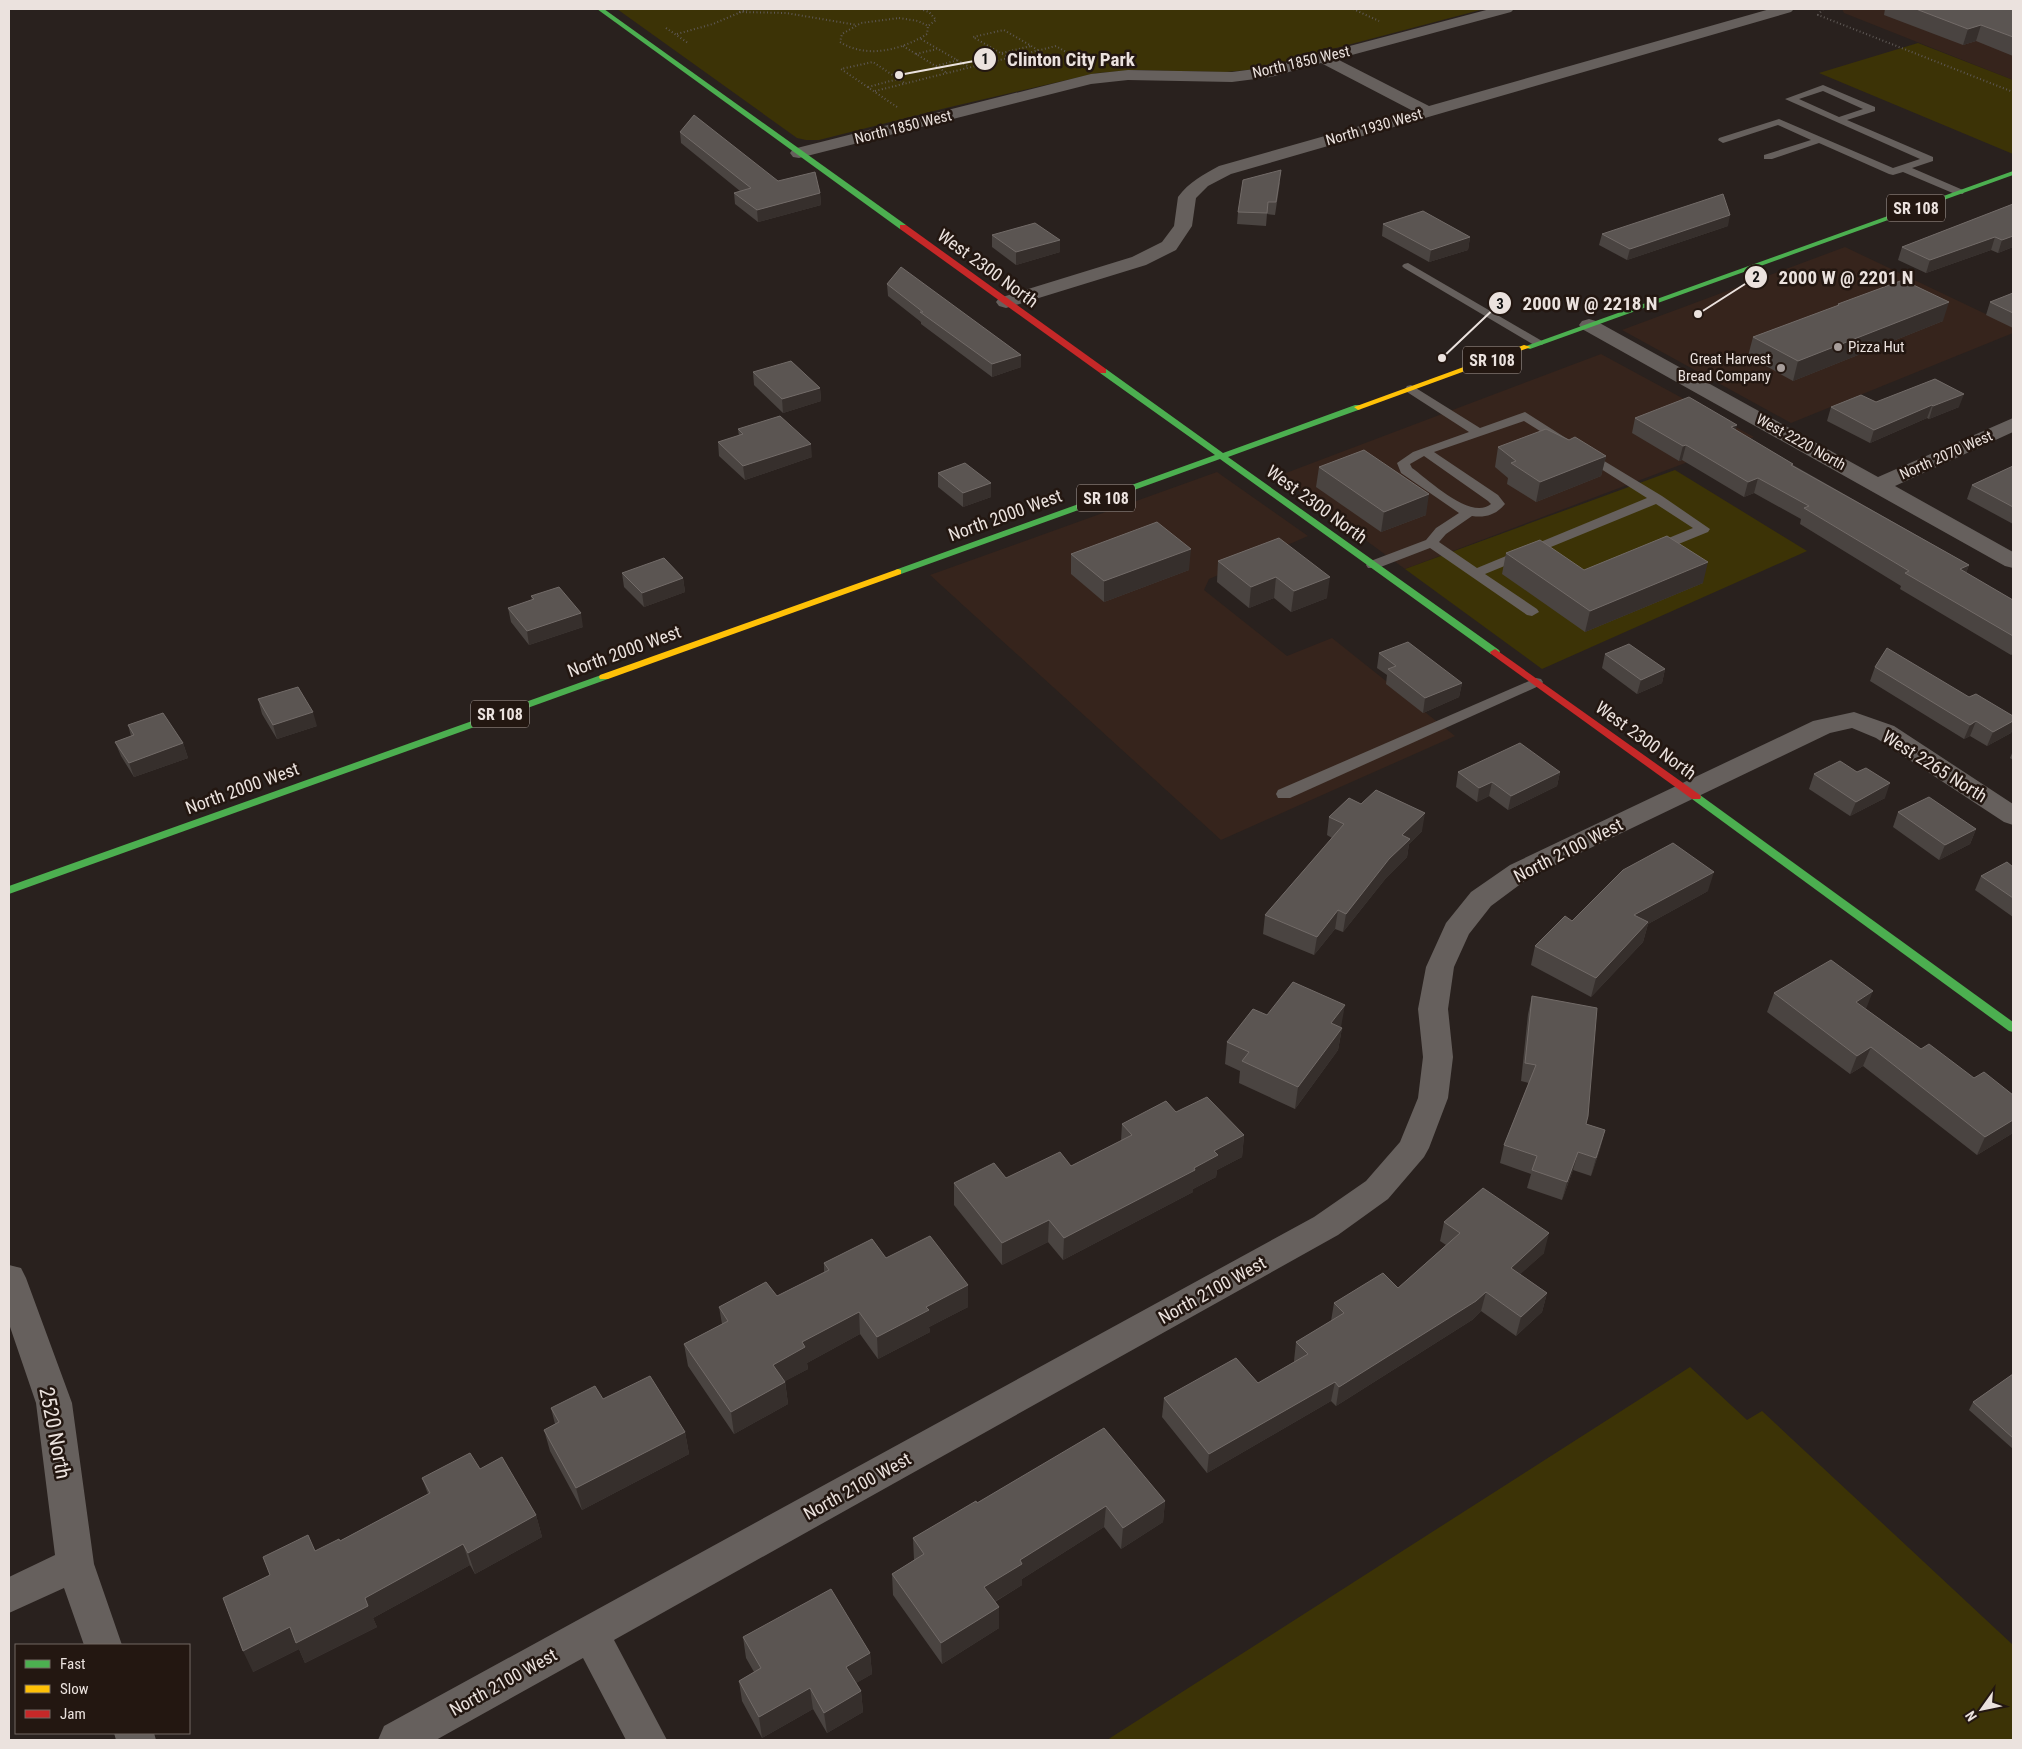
<svg xmlns="http://www.w3.org/2000/svg" width="2022" height="1749" viewBox="0 0 2022 1749" font-family="'Roboto Condensed',sans-serif">
	<rect width="100%" height="100%" fill="#29211e"/>
	<g fill="#36241c">
		<polygon points="1842,9 2013,9 2013,80 1844,13"/>
		<polygon points="1845,247 2013,327 2013,333 1791,423 1622,330"/>
		<polygon points="1601,354 1754,437 1405,569 1278,476"/>
		<polygon points="1217,472 1308,536 1209,579 1204,590 1287,656 1332,638 1455,736 1221,840 930,575"/>
	</g>
	<g fill="#3c3306">
		<polygon points="617,9 1484,9 1257,69 1225,72 1136,70 1097,73 946,108 819,140 806,140 797,138"/>
		<polygon points="1918,43 2013,80 2013,154 1819,73"/>
		<polygon points="1675,470 1807,551 1542,669 1405,569"/>
		<polygon points="1690,1367 1747,1420 1762,1411 2013,1645 2013,1740 1107,1740"/>
	</g>
	<g fill="none" stroke-linecap="round" stroke-linejoin="round">
		<g stroke="#5e5855" stroke-width="2" stroke-dasharray="1 2.5" stroke-linecap="butt">
			<polyline points="920,9 929,12 936,20 928,26"/>
			<polyline points="1353,9 1379,21"/>
			<polyline points="1823,9 1818,15 2013,92"/>
			<polyline points="739,12 786,13 857,25"/>
			<path d="M899,18L918,21L928,26L927,34C902,50 866,59 840,42L842,34L861,23Z"/>
			<polyline points="666,28 688,43"/>
			<polyline points="677,34 713,24 748,9"/>
			<polyline points="921,39 969,67"/>
			<polyline points="903,46 947,73"/>
			<polyline points="1002,53 1031,46"/>
			<polyline points="916,54 937,49"/>
			<polyline points="1009,58 973,37 1004,30 1038,50"/>
			<polyline points="936,66 958,60"/>
			<polyline points="868,87 898,79"/>
			<polyline points="875,91 1056,46 1079,60"/>
			<polyline points="897,107 841,69 873,62 906,84"/>
		</g>
		<g fill="#66605d" fill-rule="evenodd">
			<path d="M1823,85L1875,107V111L1847,120L1933,157V161L1912,168L1963,190L1964,192L1963,194H1955L1903,172L1893,175L1889,174L1819,143L1772,159H1764V155L1811,140L1778,125L1723,143L1718,140L1719,138L1779,119L1893,168L1920,159L1785,99ZM1823,91L1863,109L1839,117L1799,99Z"/>
			<polygon points="1408,263 1542,341 1544,343 1542,345 1534,345 1404,268 1402,266 1404,264"/>
			<path d="M1411,385L1480,428L1525,412L1569,440L1567,443H1559L1524,421L1434,452L1498,495L1505,504C1496,515 1485,518 1472,516L1446,534L1439,542L1477,568L1647,498L1582,457L1580,454L1582,451L1586,450L1662,496L1710,529L1708,532L1659,552H1649L1647,549L1649,546L1693,528L1656,504L1485,574L1537,609L1539,612L1532,616L1527,615L1430,548L1378,568H1368L1366,565L1368,562L1426,540L1436,528L1459,513L1401,473L1397,463L1413,452L1469,432L1407,392L1405,389L1407,386ZM1424,456L1488,501L1491,504C1471,521 1429,480 1412,468L1410,464Z"/>
			<polygon points="1536,678 1541,679 1543,682 1541,685 1290,798 1278,798 1276,794 1278,790"/>
		</g>
		<g fill="#66605d" fill-rule="evenodd">
			<path d="M1490,9H1514L1511,12L1337,59L1429,106L1770,9H1794L1791,12L1231,174L1208,186L1196,198L1192,226L1176,250L1146,265L1006,308L999,306L996,302L999,298L1132,257L1162,242L1174,226L1178,197C1189,182 1203,175 1219,166L1413,111L1321,63L1271,77L1232,82L1128,80L1091,84L799,158L793,157L790,153L793,149L1091,74L1128,70L1232,72L1270,67Z"/>
			<polygon points="1589,319 1596,321 1878,477 2013,418 2013,432 1895,486 2013,552 2013,568 2005,566 1582,329 1579,325 1582,321"/>
			<polygon points="1854,712 1894,726 2013,804 2013,825 2004,822 1876,738 1852,728 1830,733 1530,877 1491,906 1469,934 1454,967 1448,1009 1453,1057 1448,1098 1429,1148 1424,1157 1388,1199 1338,1235 614,1640 667,1740 626,1740 583,1658 436,1740 378,1740 384,1726 1314,1217 1366,1181 1400,1142 1418,1098 1423,1057 1418,1009 1426,967 1446,923 1471,892 1510,865 1813,721"/>
			<polygon points="9,1265 21,1268 26,1278 72,1403 94,1564 122,1645 84,1645 64,1588 9,1613 9,1577 55,1555 36,1403 9,1324"/>
			<polygon points="114,1733 154,1733 156,1740 116,1740"/>
		</g>
		<g fill="#4caf50" fill-rule="evenodd">
			<polygon points="597,9 604,9 906,225 906,229 900,229"/>
			<polygon points="2013,171 2013,175 1530,349 1523,347"/>
			<polygon points="1100,369 1106,369 1223,453 1355,405 1361,405 1361,409 1228,457 1499,650 1500,652 1499,654 1491,654 1220,459 901,574 895,574 895,570 1215,455 1100,373"/>
			<polygon points="604,674 608,675 609,677 608,679 9,894 9,886"/>
			<polygon points="1696,794 1700,795 2013,1022 2013,1032 2009,1031 1692,799 1691,797 1692,795"/>
		</g>
		<g fill="#ffc107" fill-rule="evenodd">
			<polygon points="1524,345 1531,347 1361,409 1358,410 1354,407"/>
			<polygon points="898,569 901,570 901,574 608,679 600,679 599,677 600,675"/>
		</g>
		<g fill="#c62828" fill-rule="evenodd">
			<polygon points="900,225 906,225 1106,369 1106,373 1100,373 900,229"/>
			<polygon points="1495,649 1700,795 1701,797 1700,799 1692,799 1491,654 1490,652"/>
		</g>
	</g>
	<g fill="#4a4441">
		<polygon points="1885,9 2013,9 2013,56 1976,41 1963,45 1884,15"/>
		<polygon points="680,132 778,181 820,193 821,205 758,222 735,204 734,193 740,191 681,143"/>
		<polygon points="1280,182 1275,215 1267,214 1266,226 1237,224 1238,212"/>
		<polygon points="2013,204 2013,247 1998,253 1991,250 1926,273 1898,260 1902,247"/>
		<polygon points="1383,224 1470,237 1468,250 1429,262 1382,236"/>
		<polygon points="1728,226 1627,260 1599,245 1602,234"/>
		<polygon points="992,235 1060,252 1016,265 992,247"/>
		<polygon points="887,284 1021,367 992,377 921,324 921,322 888,296"/>
		<polygon points="2013,293 2013,328 1986,315 1990,302"/>
		<polygon points="1838,304 1943,321 1793,381 1748,356 1753,337 1837,306"/>
		<polygon points="753,372 820,388 821,401 783,413 754,385"/>
		<polygon points="1876,402 1959,407 1929,419 1927,418 1870,443 1827,421 1831,407"/>
		<polygon points="1635,418 1736,430 1793,464 1793,465 1969,565 1966,573 2013,600 2013,654 2011,655 1900,589 1901,586 1800,524 1801,519 1754,493 1744,497 1682,460 1679,461 1632,433"/>
		<polygon points="738,429 812,457 745,480 719,456 718,442 739,436"/>
		<polygon points="1498,447 1606,456 1601,476 1536,502 1507,484 1508,478 1495,467"/>
		<polygon points="2013,466 2013,524 1967,499 1972,485"/>
		<polygon points="1319,467 1426,515 1381,532 1316,487"/>
		<polygon points="938,473 991,483 991,497 963,507 938,487"/>
		<polygon points="1279,538 1327,598 1291,612 1274,598 1249,608 1217,582 1218,561"/>
		<polygon points="1506,553 1584,570 1703,583 1585,632 1502,574"/>
		<polygon points="1071,554 1189,570 1104,602 1071,574"/>
		<polygon points="622,573 683,578 685,592 644,607 624,587"/>
		<polygon points="531,596 583,627 529,645 511,622 508,608 532,600"/>
		<polygon points="1379,653 1462,683 1459,697 1423,713 1386,684 1387,675 1377,668"/>
		<polygon points="1605,654 1665,669 1662,683 1637,694 1602,668"/>
		<polygon points="1875,667 1969,697 2013,716 2013,728 2011,733 1987,746 1970,736 1964,739 1870,681"/>
		<polygon points="258,699 317,726 277,739 262,714"/>
		<polygon points="128,725 183,743 188,758 134,777 121,756 115,742 131,736"/>
		<polygon points="2013,751 2013,760 2010,758"/>
		<polygon points="1458,772 1560,772 1557,786 1508,810 1489,796 1477,802 1456,787"/>
		<polygon points="1814,774 1885,798 1850,816 1809,789"/>
		<polygon points="1898,812 1976,829 1970,844 1939,860 1893,827"/>
		<polygon points="1329,817 1422,831 1409,844 1407,857 1386,878 1343,932 1335,929 1314,955 1263,934 1265,915 1332,838 1327,835"/>
		<polygon points="2013,867 2013,917 1975,890 1981,876"/>
		<polygon points="1708,891 1648,924 1643,942 1591,997 1531,965 1535,946 1572,921"/>
		<polygon points="1774,993 1866,1009 1921,1049 1974,1078 2013,1095 2013,1133 1977,1155 1863,1066 1850,1074 1767,1012"/>
		<polygon points="1532,996 1586,1124 1605,1130 1600,1149 1591,1176 1573,1170 1562,1200 1527,1188 1531,1174 1500,1163 1504,1145 1529,1083 1521,1081 1528,1014"/>
		<polygon points="1267,1015 1341,1027 1341,1028 1342,1028 1338,1050 1295,1109 1239,1083 1240,1071 1225,1064 1227,1042"/>
		<polygon points="1176,1112 1244,1135 1242,1157 1217,1170 1216,1177 1193,1189 1193,1192 1063,1260 1048,1242 1002,1265 954,1205 954,1183 1006,1178 1071,1166 1121,1141 1122,1124"/>
		<polygon points="1444,1222 1544,1253 1520,1274 1547,1293 1542,1312 1516,1336 1481,1311 1472,1320 1336,1406 1331,1401 1207,1473 1162,1417 1164,1398 1258,1383 1294,1362 1294,1361 1296,1342 1331,1321 1334,1303 1398,1288 1446,1245 1440,1241"/>
		<polygon points="886,1258 968,1307 929,1327 930,1332 878,1359 860,1334 807,1363 808,1369 785,1381 788,1404 734,1434 688,1366 684,1344 722,1324 719,1307 777,1296 824,1272 824,1263"/>
		<polygon points="2013,1374 2013,1449 1969,1410 1973,1402"/>
		<polygon points="603,1399 685,1432 689,1454 582,1510 550,1451 544,1430 555,1424 551,1408"/>
		<polygon points="480,1469 536,1515 542,1537 475,1574 470,1565 373,1618 377,1627 305,1663 299,1649 253,1672 270,1575 315,1551 340,1541 428,1494 422,1478"/>
		<polygon points="1165,1501 1163,1522 1121,1549 1104,1527 1022,1579 1022,1585 995,1602 999,1628 942,1664 893,1595 892,1574 914,1560 913,1538 977,1503"/>
		<polygon points="743,1637 870,1653 872,1674 856,1683 861,1691 863,1712 827,1733 813,1709 762,1738 742,1701 739,1681 754,1672 746,1658"/>
	</g>
	<g fill="#362f2c">
		<polygon points="1981,25 1976,41 1963,45 1968,29"/>
		<polygon points="820,193 821,205 758,222 757,210"/>
		<polygon points="1730,215 1728,226 1627,260 1630,249"/>
		<polygon points="2013,236 2013,247 1998,253 2002,240"/>
		<polygon points="1470,237 1468,250 1429,262 1431,250"/>
		<polygon points="1995,237 1991,250 1926,273 1930,260"/>
		<polygon points="1060,240 1060,252 1016,265 1016,252"/>
		<polygon points="1949,302 1943,321 1793,381 1798,361"/>
		<polygon points="1021,355 1021,367 992,377 992,364"/>
		<polygon points="820,388 821,401 783,413 782,399"/>
		<polygon points="1964,394 1959,407 1929,419 1933,406"/>
		<polygon points="1932,405 1927,418 1870,443 1874,430"/>
		<polygon points="1737,425 1733,440 1731,427"/>
		<polygon points="811,444 812,457 745,480 743,466"/>
		<polygon points="1686,445 1682,460 1679,461 1683,446"/>
		<polygon points="1606,456 1601,476 1536,502 1540,482"/>
		<polygon points="1758,478 1754,493 1744,497 1748,482"/>
		<polygon points="991,483 991,497 963,507 963,493"/>
		<polygon points="1429,494 1426,515 1381,532 1384,512"/>
		<polygon points="1191,549 1189,570 1104,602 1104,581"/>
		<polygon points="1708,562 1703,583 1585,632 1590,611"/>
		<polygon points="1969,565 1963,581 1960,569"/>
		<polygon points="1276,577 1274,598 1249,608 1251,587"/>
		<polygon points="1330,577 1327,598 1291,612 1294,591"/>
		<polygon points="683,578 685,592 644,607 642,593"/>
		<polygon points="581,613 583,627 529,645 527,631"/>
		<polygon points="1665,669 1662,683 1637,694 1641,680"/>
		<polygon points="1462,683 1459,697 1423,713 1425,698"/>
		<polygon points="313,712 317,726 277,739 273,725"/>
		<polygon points="1976,721 1970,736 1964,739 1970,725"/>
		<polygon points="2013,721 2013,728 2011,733 1987,746 1993,732"/>
		<polygon points="183,743 188,758 134,777 129,763"/>
		<polygon points="1560,772 1557,786 1508,810 1511,796"/>
		<polygon points="1492,782 1489,796 1477,802 1479,788"/>
		<polygon points="1890,783 1885,798 1850,816 1856,802"/>
		<polygon points="1425,813 1422,831 1409,844 1407,857 1386,878 1343,932 1346,914 1402,835"/>
		<polygon points="1976,829 1970,844 1939,860 1945,845"/>
		<polygon points="1714,872 1708,891 1648,924 1643,942 1591,997 1596,978 1634,915"/>
		<polygon points="1338,910 1335,929 1314,955 1317,937"/>
		<polygon points="1873,991 1866,1009 1856,1002"/>
		<polygon points="1345,1005 1341,1027 1327,1045 1331,1023"/>
		<polygon points="1342,1028 1338,1050 1295,1109 1298,1087"/>
		<polygon points="1871,1047 1863,1066 1850,1074 1857,1056"/>
		<polygon points="2013,1120 2013,1133 1977,1155 1985,1137"/>
		<polygon points="1605,1130 1600,1149 1591,1176 1596,1158"/>
		<polygon points="1244,1135 1242,1157 1217,1170 1216,1177 1193,1189 1193,1192 1063,1260 1064,1238 1214,1151"/>
		<polygon points="1578,1152 1573,1170 1562,1200 1567,1182"/>
		<polygon points="1049,1220 1048,1242 1002,1265 1002,1243"/>
		<polygon points="1549,1233 1544,1253 1506,1287 1511,1268"/>
		<polygon points="968,1285 968,1307 929,1327 930,1332 878,1359 877,1337 926,1307"/>
		<polygon points="1486,1292 1481,1311 1472,1320 1336,1406 1339,1387"/>
		<polygon points="1547,1293 1542,1312 1516,1336 1521,1317"/>
		<polygon points="859,1312 860,1334 807,1363 808,1369 776,1386 773,1365 802,1342"/>
		<polygon points="785,1382 788,1404 734,1434 731,1412"/>
		<polygon points="1335,1382 1331,1401 1207,1473 1209,1454"/>
		<polygon points="685,1432 689,1454 582,1510 576,1488"/>
		<polygon points="1165,1501 1163,1522 1121,1549 1123,1528"/>
		<polygon points="1106,1506 1104,1527 1022,1579 1022,1585 984,1608 984,1587 1020,1560"/>
		<polygon points="536,1515 542,1537 475,1574 468,1553"/>
		<polygon points="463,1544 470,1565 373,1618 377,1627 305,1663 299,1649 253,1672 243,1651 290,1627 365,1598"/>
		<polygon points="999,1607 999,1628 942,1664 941,1643"/>
		<polygon points="870,1653 872,1674 849,1687 846,1667"/>
		<polygon points="810,1688 813,1709 762,1738 759,1717"/>
		<polygon points="861,1691 863,1712 827,1733 824,1713"/>
	</g>
	<g fill="#5b5552" stroke="#726b68">
		<polygon points="1916,9 2013,9 2013,37 1981,25 1968,29"/>
		<polygon points="694,115 778,181 815,172 820,193 757,210 734,193 751,188 680,132"/>
		<polygon points="1281,170 1276,202 1268,202 1267,213 1238,212 1243,180"/>
		<polygon points="1723,194 1730,215 1630,249 1602,234"/>
		<polygon points="2013,204 2013,236 2002,240 1995,237 1930,260 1902,247"/>
		<polygon points="1423,211 1470,237 1431,250 1383,224"/>
		<polygon points="1035,223 1060,240 1016,252 992,235"/>
		<polygon points="901,267 1021,355 992,364 920,312 923,312 887,284"/>
		<polygon points="1903,280 1949,302 1798,361 1753,337 1839,305 1838,304"/>
		<polygon points="2013,293 2013,313 1990,302"/>
		<polygon points="791,361 820,388 782,399 753,372"/>
		<polygon points="1935,379 1964,394 1933,406 1932,405 1874,430 1831,407 1861,395 1876,402"/>
		<polygon points="1689,397 1737,425 1731,427 1793,464 1791,465 1969,565 1960,569 2013,600 2013,636 1905,573 1909,571 1804,508 1809,506 1758,478 1748,482 1686,445 1683,446 1635,418"/>
		<polygon points="780,416 811,444 743,466 718,442 743,434 738,429"/>
		<polygon points="1546,429 1569,440 1575,437 1606,456 1540,482 1511,463 1516,461 1498,447"/>
		<polygon points="1364,450 1429,494 1384,512 1319,467"/>
		<polygon points="965,463 991,483 963,493 938,473"/>
		<polygon points="2013,466 2013,507 1972,485"/>
		<polygon points="1157,522 1191,549 1104,581 1071,554"/>
		<polygon points="1667,536 1708,562 1590,611 1506,553 1540,540 1584,570"/>
		<polygon points="1279,538 1330,577 1294,591 1276,577 1251,587 1218,561"/>
		<polygon points="664,558 683,578 642,593 622,573"/>
		<polygon points="559,587 581,613 527,631 508,608 534,599 531,596"/>
		<polygon points="1408,642 1462,683 1425,698 1388,669 1396,666 1379,653"/>
		<polygon points="1629,644 1665,669 1641,680 1605,654"/>
		<polygon points="1887,648 1969,697 1976,694 2013,716 2013,721 1993,732 1976,721 1970,725 1875,667"/>
		<polygon points="298,687 313,712 273,725 258,699"/>
		<polygon points="163,713 183,743 129,763 115,742 134,735 128,725"/>
		<polygon points="1520,743 1560,772 1511,796 1492,782 1479,788 1458,772"/>
		<polygon points="1840,761 1857,772 1866,768 1890,783 1856,802 1814,774"/>
		<polygon points="1376,790 1425,813 1402,835 1410,839 1389,859 1346,914 1338,910 1317,937 1265,915 1344,824 1329,817 1349,798 1361,804"/>
		<polygon points="1929,797 1976,829 1945,845 1898,812"/>
		<polygon points="1673,843 1714,872 1634,915 1648,922 1596,978 1535,946 1565,916 1572,921 1623,870"/>
		<polygon points="2007,862 2013,867 2013,898 1981,876"/>
		<polygon points="1831,960 1873,991 1856,1002 1921,1049 1929,1044 1974,1078 1984,1072 2013,1095 2013,1120 1985,1137 1871,1047 1857,1056 1774,993"/>
		<polygon points="1293,982 1345,1005 1331,1023 1342,1028 1298,1087 1242,1061 1249,1052 1227,1042 1253,1009 1267,1015"/>
		<polygon points="1532,996 1597,1008 1588,1116 1586,1124 1605,1130 1596,1158 1578,1152 1567,1182 1532,1170 1537,1156 1504,1145 1536,1065 1525,1063"/>
		<polygon points="1207,1097 1244,1135 1214,1151 1218,1155 1194,1168 1195,1170 1064,1238 1049,1220 1002,1243 954,1183 994,1163 1006,1178 1060,1152 1071,1166 1132,1135 1122,1124 1166,1101 1176,1112"/>
		<polygon points="1483,1188 1549,1233 1511,1268 1547,1293 1521,1317 1486,1292 1476,1301 1339,1387 1335,1382 1209,1454 1164,1398 1236,1358 1258,1383 1308,1354 1296,1342 1344,1313 1334,1303 1383,1273 1398,1288 1460,1233 1444,1222"/>
		<polygon points="930,1236 968,1285 926,1307 929,1310 877,1337 859,1312 802,1342 805,1347 773,1365 785,1382 731,1412 684,1344 728,1321 719,1307 766,1282 777,1296 829,1270 824,1263 872,1239 886,1258"/>
		<polygon points="2013,1374 2013,1438 1973,1402"/>
		<polygon points="650,1376 685,1432 576,1488 544,1430 559,1422 551,1408 595,1386 603,1399"/>
		<polygon points="1104,1428 1165,1501 1123,1528 1106,1506 1020,1560 1022,1564 984,1587 999,1607 941,1643 892,1574 924,1554 913,1538 976,1501 977,1503"/>
		<polygon points="470,1453 480,1469 502,1457 536,1515 468,1553 463,1544 365,1598 368,1606 296,1643 290,1627 243,1651 223,1598 270,1575 263,1557 308,1535 315,1551 339,1539 340,1541 430,1493 422,1478"/>
		<polygon points="831,1589 870,1653 846,1667 861,1691 824,1713 810,1688 759,1717 739,1681 761,1668 743,1637"/>
	</g>
	<g fill="#a79e9b" stroke="#231711" stroke-width="2">
		<circle cx="1838" cy="347" r="5"/>
		<circle cx="1781" cy="368" r="5"/>
	</g>
	<g text-anchor="middle" dominant-baseline="central" stroke-width="5" stroke-linejoin="round" paint-order="stroke">
		<g font-size="15" fill="#ebe2de" stroke="#231711">
			<text transform="translate(1301 62) rotate(-13)">North 1850 West</text>
			<text transform="translate(903 127) rotate(-14)">North 1850 West</text>
			<text transform="translate(1374 127) rotate(-16)">North 1930 West</text>
			<text transform="translate(1801 442) rotate(29)">West 2220 North</text>
			<text transform="translate(1946 455) rotate(-24)">North 2070 West</text>
		</g>
		<g font-size="15" fill="#ebe2de" stroke="#231711" text-anchor="start">
			<text x="1848" y="347">Pizza Hut</text>
			<text x="1771" y="359" text-anchor="end">Great Harvest<tspan x="1771" dy="17">Bread Company</tspan></text>
		</g>
		<g fill="#231711" stroke="#afa5a0" stroke-width="1">
			<rect x="1887" y="194.5" width="58" height="27" rx="4"/>
			<rect x="1463" y="346.5" width="58" height="27" rx="4"/>
			<rect x="1077" y="484.5" width="58" height="27" rx="4"/>
			<rect x="471" y="700.5" width="58" height="27" rx="4"/>
		</g>
		<g font-size="16" font-weight="bold" fill="#ebe2de">
			<text x="1916" y="208">SR 108</text>
			<text x="1492" y="360">SR 108</text>
			<text x="1106" y="498">SR 108</text>
			<text x="500" y="714">SR 108</text>
		</g>
		<g font-size="18" fill="#ebe2de" stroke="#231711">
			<text transform="translate(988 268) rotate(36)">West 2300 North</text>
			<text transform="translate(1317 504) rotate(36)">West 2300 North</text>
			<text transform="translate(1005 515) rotate(-20)">North 2000 West</text>
			<text transform="translate(624 651) rotate(-20)">North 2000 West</text>
			<text transform="translate(1646 740) rotate(36)">West 2300 North</text>
			<text transform="translate(1935 766) rotate(32)">West 2265 North</text>
			<text transform="translate(242 788) rotate(-20)">North 2000 West</text>
			<text transform="translate(1568 850) rotate(-27)">North 2100 West</text>
			<text transform="translate(1212 1290) rotate(-29)">North 2100 West</text>
			<text transform="translate(857 1486) rotate(-29)">North 2100 West</text>
			<text transform="translate(503 1682) rotate(-29)">North 2100 West</text>
		</g>
		<g font-size="21" fill="#ebe2de" stroke="#231711">
			<text transform="translate(55 1433) rotate(79)">2520 North</text>
		</g>
	</g>
	<path fill="none" stroke="#ebe2de" stroke-width="2" d="M899 75L985 59M1698 314L1756 277M1442 358L1500 303"/>
	<g fill="#ebe2de" stroke="#231711" stroke-width="2">
		<circle cx="899" cy="75" r="5"/>
		<circle cx="1698" cy="314" r="5"/>
		<circle cx="1442" cy="358" r="5"/>
		<circle cx="985" cy="59" r="12"/>
		<circle cx="1756" cy="277" r="12"/>
		<circle cx="1500" cy="303" r="12"/>
	</g>
	<g font-size="15" text-anchor="middle" font-weight="bold" fill="#111">
		<text x="985" y="64">1</text>
		<text x="1756" y="282">2</text>
		<text x="1500" y="309">3</text>
	</g>
	<g font-size="19" text-anchor="middle" font-weight="bold" fill="#ebe2de" stroke="#231711" stroke-width="5" stroke-linejoin="round" paint-order="stroke">
		<text x="1071" y="66">Clinton City Park</text>
		<text x="1846" y="284">2000 W @ 2201 N</text>
		<text x="1590" y="310">2000 W @ 2218 N</text>
	</g>
	<rect width="2022" height="1749" fill="none" stroke="#ebe2de" stroke-width="20"/>
	<rect x="15" y="1644" width="175" height="90" fill="#231711" stroke="#736863"/>
	<rect x="25" y="1660" width="25" height="8" fill="#4caf50" stroke="#736863"/>
	<text x="60" y="1669" font-size="15" fill="#ebe2de">Fast</text>
	<rect x="25" y="1685" width="25" height="8" fill="#ffc107" stroke="#736863"/>
	<text x="60" y="1694" font-size="15" fill="#ebe2de">Slow</text>
	<rect x="25" y="1710" width="25" height="8" fill="#c62828" stroke="#736863"/>
	<text x="60" y="1719" font-size="15" fill="#ebe2de">Jam</text>
	<g transform="translate(1982 1709) rotate(237)" stroke="#231711" stroke-width="4" paint-order="stroke">
	<path d="M0-4L9 19L0 12L-9 19Z" fill="#ebe2de"/>
	<text y="-8" font-size="14" font-weight="bold" text-anchor="middle" fill="#ebe2de">N</text>
	</g>
</svg>
